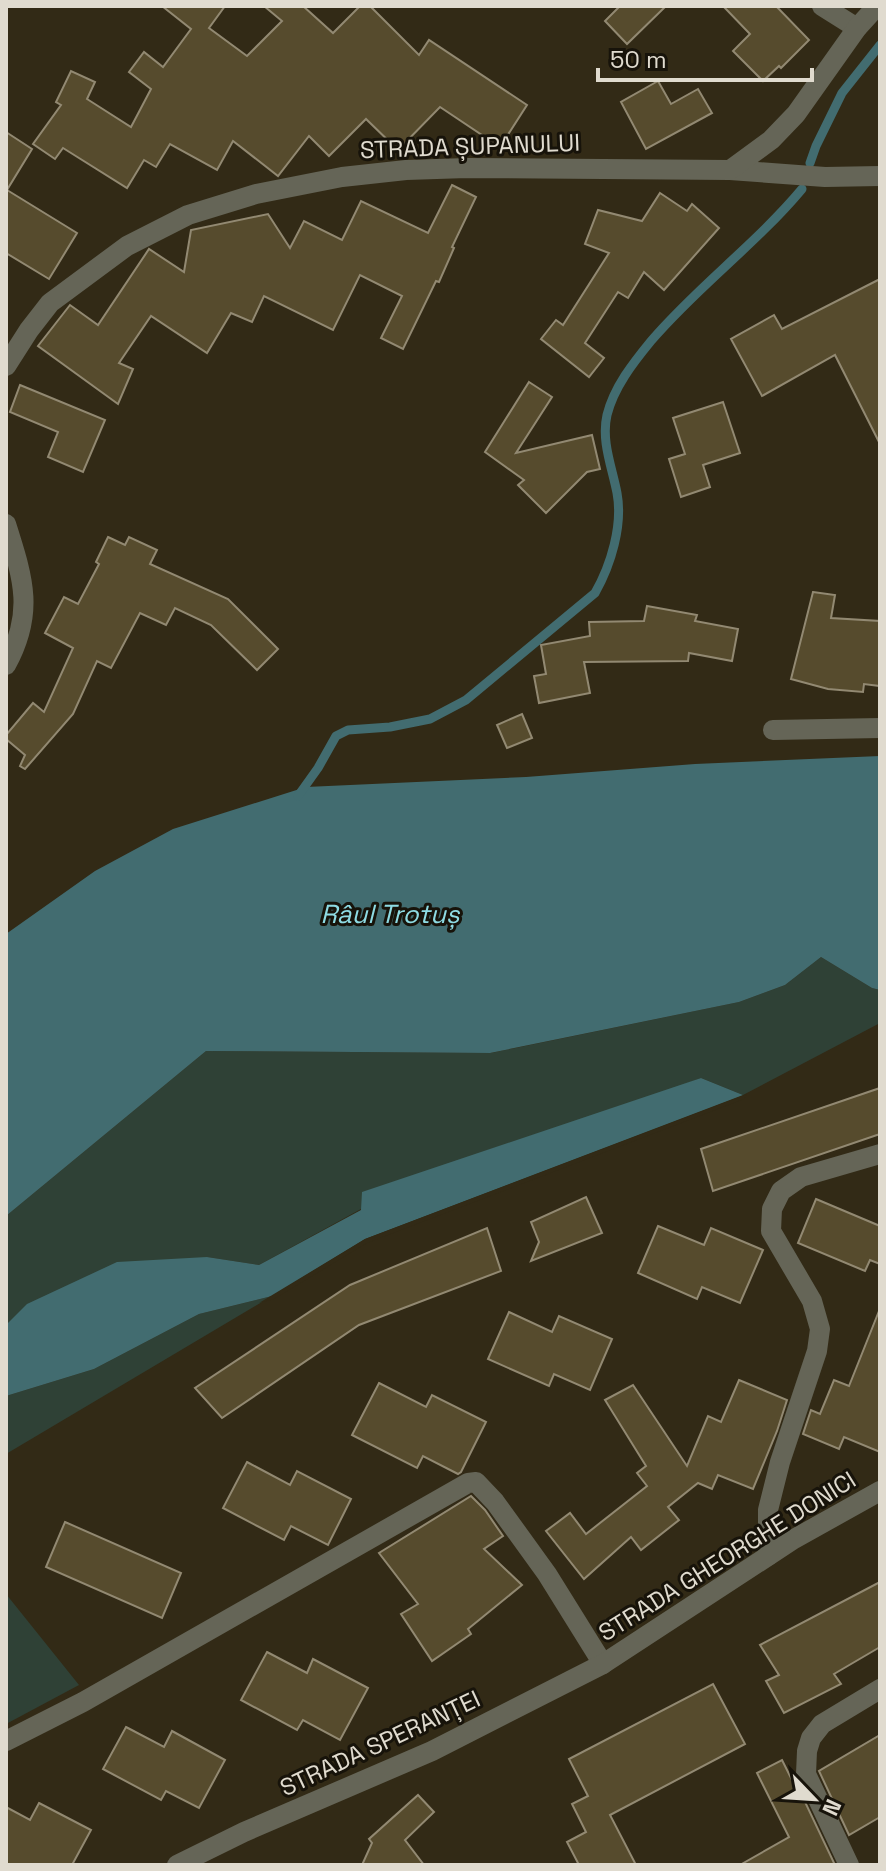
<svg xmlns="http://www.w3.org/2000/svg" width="886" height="1871" viewBox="0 0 886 1871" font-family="'Space Grotesk',sans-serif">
	<rect width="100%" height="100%" fill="#322a16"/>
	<g fill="#2f4136">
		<polygon points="821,957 872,988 880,990 880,1023 743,1095 701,1078 361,1209 259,1265 207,1257 6,1325 6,1216 206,1051 491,1053 739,1002 785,985"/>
		<polygon points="272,1296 6,1454 6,1396 94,1369 199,1314"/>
		<polygon points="6,1594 79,1685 6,1724"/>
	</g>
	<g fill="#426c70">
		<polygon points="880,756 880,990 872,988 821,957 785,985 739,1002 490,1053 206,1051 6,1216 6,934 95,871 173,829 306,787 526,777 695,764"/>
		<polygon points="701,1078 743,1095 365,1239 272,1296 199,1314 94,1369 6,1396 6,1325 27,1304 117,1262 207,1257 259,1265 361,1210 362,1192"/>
	</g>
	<polygon fill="#322a16" points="747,1094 744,1099 367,1243 274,1299 259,1303 365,1239"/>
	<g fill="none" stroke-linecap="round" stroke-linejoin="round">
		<g stroke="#426c70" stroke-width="9">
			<polyline points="810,163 816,146 842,93 880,45"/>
			<path d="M298,796L318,768L336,736L348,730L390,727L430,719L466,700L595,593C611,565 623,525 617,493C612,467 601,441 607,415C614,387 633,363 651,341C697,287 756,244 802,189"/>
		</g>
	</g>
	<g fill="#564b2d" stroke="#928972" stroke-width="2">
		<polygon points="162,6 225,6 209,28 247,56 282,21 264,6 303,6 333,33 360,6 370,6 419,55 429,40 527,105 500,147 440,107 398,150 366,119 329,156 309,136 278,176 233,141 217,170 170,144 156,167 144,160 127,188 63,148 55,159 33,144 61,105 56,102 71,71 95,82 87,99 131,127 151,89 129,72 144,52 163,67 191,29"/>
		<polygon points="620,6 666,6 627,44 605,21"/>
		<polygon points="723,6 776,6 809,40 781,68 779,66 763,81 733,51 750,34"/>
		<polygon points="658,81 671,104 698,89 712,113 646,149 621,102"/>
		<polygon points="6,132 32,149 7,190 77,233 49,279 6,253"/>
		<polygon points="452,185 476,197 452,247 454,248 439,282 436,281 403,349 381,338 402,296 360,275 333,330 264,296 252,322 231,313 207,353 151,316 119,363 133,369 118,404 38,346 70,305 98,325 149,249 184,272 191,230 268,214 290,248 304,221 342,240 361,201 428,233"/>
		<polygon points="660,193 687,211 692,204 719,228 664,290 644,272 628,298 618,292 585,343 604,358 589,377 541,339 556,320 563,325 609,253 585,244 598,210 642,221"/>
		<polygon points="880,279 880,444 835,355 762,396 731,339 774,315 782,329"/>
		<polygon points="529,382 552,397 516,453 592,435 600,469 587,472 546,513 518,485 524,480 485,452"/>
		<polygon points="20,385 105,420 83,472 48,457 58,432 10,412"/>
		<polygon points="723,402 740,453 703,465 710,487 681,497 669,459 685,454 673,418"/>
		<polygon points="108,537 125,545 129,537 157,550 150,564 228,599 278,649 257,670 211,625 175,608 166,625 140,613 111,668 97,661 73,714 25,769 20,766 25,755 6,739 6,735 33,703 44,712 73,648 45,633 64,597 78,604 99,564 96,562"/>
		<polygon points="813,592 835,595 831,618 880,621 880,686 864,684 863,692 828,689 791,679"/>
		<polygon points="647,606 697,615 695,621 738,629 732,661 689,653 688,661 584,662 590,693 539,703 534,676 546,674 541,645 590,636 589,622 644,621"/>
		<polygon points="522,714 532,738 507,748 497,725"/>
		<polygon points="880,1088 880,1134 713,1191 701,1149"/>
		<polygon points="586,1197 602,1233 531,1261 539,1242 531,1222"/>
		<polygon points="816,1199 880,1226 880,1264 870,1260 865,1271 798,1243"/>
		<polygon points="658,1226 704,1245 711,1228 763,1250 740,1303 702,1287 697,1299 638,1273"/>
		<polygon points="487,1228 501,1271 359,1325 222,1418 195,1388 350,1285"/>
		<polygon points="879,1311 880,1452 844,1437 839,1449 803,1434 811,1410 820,1414 834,1380 849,1386"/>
		<polygon points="509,1312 552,1332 559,1316 612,1339 590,1390 554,1374 549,1386 488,1359"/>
		<polygon points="739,1380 787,1400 777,1431 753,1489 718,1475 712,1489 698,1483 668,1507 679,1520 641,1550 631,1537 584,1579 546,1531 570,1513 586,1534 647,1486 637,1473 646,1466 605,1400 633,1385 687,1466 708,1416 721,1422"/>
		<polygon points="379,1383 426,1407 432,1395 486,1422 461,1472 458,1474 423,1456 417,1468 352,1435"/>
		<polygon points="247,1462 290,1485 297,1471 351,1499 328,1545 291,1526 284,1540 223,1508"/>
		<polygon points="471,1496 485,1510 503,1536 484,1549 522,1585 468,1629 471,1634 432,1661 401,1614 418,1604 379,1553"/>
		<polygon points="65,1522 181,1573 162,1618 46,1567"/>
		<polygon points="880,1582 880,1647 834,1674 841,1684 784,1713 766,1681 779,1675 760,1645"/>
		<polygon points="267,1652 307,1673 313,1659 368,1688 340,1740 303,1720 297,1730 241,1700"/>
		<polygon points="713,1684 745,1744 610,1815 636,1865 579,1865 567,1842 586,1832 572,1804 588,1796 569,1759"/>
		<polygon points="126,1727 164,1747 172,1731 225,1760 199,1808 166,1791 161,1800 103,1769"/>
		<polygon points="880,1735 880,1817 849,1835 819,1771"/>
		<polygon points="782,1760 795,1786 797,1785 835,1865 740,1865 789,1837 757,1773"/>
		<polygon points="418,1795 434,1812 405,1840 424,1865 362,1865 372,1843 369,1839"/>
		<polygon points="39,1803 91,1830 72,1865 6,1865 6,1807 30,1820"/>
	</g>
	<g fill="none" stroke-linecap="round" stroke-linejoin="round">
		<g stroke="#656557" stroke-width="20">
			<polyline points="822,6 857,28"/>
			<polyline points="730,170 825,177 880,176"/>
			<polyline points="773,730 880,728"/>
			<polyline points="768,1556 768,1510 780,1462 817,1351 820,1329 812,1301 771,1231 772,1209 781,1191 801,1177 880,1154"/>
			<polyline points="6,1741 83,1702 468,1483 476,1482 495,1502 547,1574 603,1664"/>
			<polyline points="177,1865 244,1832 432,1751 603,1664 794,1539 880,1491"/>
			<polyline points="849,1865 806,1774 807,1751 811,1738 822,1724 880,1689"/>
		</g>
		<g stroke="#656557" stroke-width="20">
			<polyline points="6,366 29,330 50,303 127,246 188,215 256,194 342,177 406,170 467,168 730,170 771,140 796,114 857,28 877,6"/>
			<path d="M6,524C23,578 35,612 6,665"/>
		</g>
	</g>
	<g text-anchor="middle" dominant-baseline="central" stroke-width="6" stroke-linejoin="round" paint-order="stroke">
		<g font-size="24" fill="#e0dbcf" stroke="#17130a">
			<text transform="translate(470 146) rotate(-2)">STRADA ȘUPANULUI</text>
			<text transform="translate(727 1556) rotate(-32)">STRADA GHEORGHE DONICI</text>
			<text transform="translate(380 1743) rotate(-25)">STRADA SPERANȚEI</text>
		</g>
		<g font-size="26" font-style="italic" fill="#8edbe3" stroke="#17130a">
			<text x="390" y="914">Râul Trotuș</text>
		</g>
	</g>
	<rect width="886" height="1871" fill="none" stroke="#e0dbcf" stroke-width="16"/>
	<g transform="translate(814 1799) rotate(115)" stroke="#17130a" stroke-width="6" paint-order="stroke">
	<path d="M0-6L14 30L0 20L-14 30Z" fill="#e0dbcf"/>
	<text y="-12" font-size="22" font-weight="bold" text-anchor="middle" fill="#e0dbcf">N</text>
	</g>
	<path d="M598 68v12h214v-12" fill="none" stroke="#e0dbcf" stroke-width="4"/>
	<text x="610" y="68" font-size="24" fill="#e0dbcf" stroke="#17130a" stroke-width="6" paint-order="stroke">50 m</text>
</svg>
